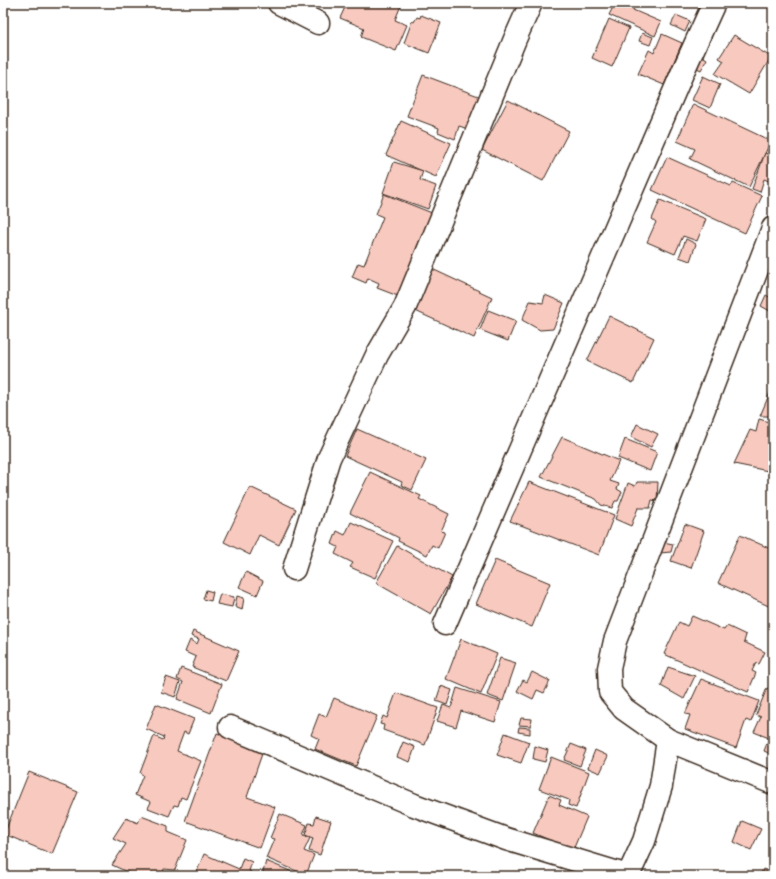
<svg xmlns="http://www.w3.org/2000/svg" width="776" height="879" viewBox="0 0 776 879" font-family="Delius,sans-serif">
	<rect width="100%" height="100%" fill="#fff"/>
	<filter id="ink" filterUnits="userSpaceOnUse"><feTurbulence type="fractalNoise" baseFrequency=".025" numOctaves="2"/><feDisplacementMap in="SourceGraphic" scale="8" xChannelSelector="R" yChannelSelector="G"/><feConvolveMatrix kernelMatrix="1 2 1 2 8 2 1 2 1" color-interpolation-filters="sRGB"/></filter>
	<g filter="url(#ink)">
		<g fill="#f8c9bf" stroke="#3b2a1e">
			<polygon points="347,3 402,3 395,20 407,25 396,51 361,37 364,28 340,18"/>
			<polygon points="615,3 636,3 633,10 661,22 655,36 609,15"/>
			<polygon points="421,15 441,23 429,53 404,43 412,21 414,22 417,17 420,18"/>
			<polygon points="676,15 690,21 685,32 671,25"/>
			<polygon points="609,19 629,28 612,67 592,58"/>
			<polygon points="642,33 653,37 650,45 639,41"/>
			<polygon points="662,34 682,43 664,85 638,74 649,50 654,53"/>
			<polygon points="734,35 771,57 749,94 715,74 724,61 719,58"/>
			<polygon points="695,52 707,59 701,70 689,64"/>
			<polygon points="423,75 481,97 468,129 459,126 455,139 438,132 439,128 407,116"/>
			<polygon points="703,76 720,84 710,108 692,100"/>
			<polygon points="508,100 569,131 543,181 482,150"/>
			<polygon points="693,104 771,141 749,187 690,159 695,149 677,141"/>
			<polygon points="401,121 451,143 436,177 386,155"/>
			<polygon points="765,153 773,156 773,176 771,182 764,179 760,192 752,189"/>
			<polygon points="667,157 731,186 733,183 762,196 745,233 652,190"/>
			<polygon points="394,162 423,171 420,180 436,186 428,209 383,193"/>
			<polygon points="384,194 437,215 429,235 423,232 406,275 411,277 403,298 377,288 379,283 368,278 366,283 352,277 358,263 364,265 383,217 376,214"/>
			<polygon points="660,200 706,219 697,241 683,236 675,254 647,242 656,222 652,219"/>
			<polygon points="686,239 696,244 690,261 679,257"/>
			<polygon points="430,268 492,297 474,338 411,309"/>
			<polygon points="545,295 564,303 553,329 540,330 522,320 530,301 543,303"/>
			<polygon points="766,295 773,299 770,311 761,306"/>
			<polygon points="488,310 516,321 508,341 480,330"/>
			<polygon points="609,316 654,338 633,383 587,361"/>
			<polygon points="772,388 773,416 760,416"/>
			<polygon points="759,419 773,423 773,472 734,464 750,430 756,432"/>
			<polygon points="637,424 658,434 651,447 631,437"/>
			<polygon points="357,429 426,460 412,490 401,485 402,482 345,456"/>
			<polygon points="562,437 619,461 610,481 619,484 617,489 622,492 618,501 615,501 612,508 601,505 596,499 541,477"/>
			<polygon points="625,439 657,452 650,471 618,458"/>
			<polygon points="370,472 421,496 419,499 449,514 441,531 445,532 438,548 432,545 427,555 398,541 399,538 350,513"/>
			<polygon points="529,482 614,515 599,555 510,521"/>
			<polygon points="637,482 658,482 657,501 652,500 650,508 638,508 631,526 615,519 628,483 635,486"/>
			<polygon points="250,487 296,509 279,545 259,535 250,555 224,542"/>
			<polygon points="351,522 393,541 375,578 350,567 353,563 335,554 338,547 332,544 337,531 345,535"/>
			<polygon points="685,524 704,531 691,568 671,561"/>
			<polygon points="740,535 773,550 773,608 718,583"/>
			<polygon points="663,542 673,544 671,552 660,553"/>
			<polygon points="397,546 452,577 431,614 376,583"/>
			<polygon points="495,560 550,583 532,627 476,604"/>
			<polygon points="246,572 263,581 257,595 239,587"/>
			<polygon points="206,590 213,592 211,601 203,599"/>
			<polygon points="220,594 234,597 232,607 217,604"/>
			<polygon points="237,596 244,598 242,610 235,607"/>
			<polygon points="692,616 724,630 727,626 746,635 744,642 765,652 759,664 756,663 752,671 756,673 748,692 664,654 679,622 687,626"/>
			<polygon points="193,631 239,651 226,681 192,667 196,657 185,652 190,640 197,644 199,639 191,636"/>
			<polygon points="461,639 497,654 481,694 446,679"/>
			<polygon points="500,658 516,663 503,701 487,695"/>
			<polygon points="668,667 695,676 684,699 661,686"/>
			<polygon points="181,668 222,684 211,713 177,699 183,682 177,679"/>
			<polygon points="532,672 550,681 544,693 537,690 533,699 517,691 523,680 527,682"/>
			<polygon points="166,677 180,682 175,697 161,692"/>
			<polygon points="701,679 759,701 751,722 746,720 736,748 685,729 690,715 685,714"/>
			<polygon points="441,686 452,690 447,705 436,701"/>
			<polygon points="457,688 501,702 495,722 461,711 456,727 437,721 443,705 451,708"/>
			<polygon points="767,688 773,690 773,755 764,751 769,738 754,732 761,717 756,715"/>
			<polygon points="396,693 438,708 425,745 383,730 384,725 380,724 383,716 387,718"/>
			<polygon points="334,698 377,716 356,766 315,749 319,739 311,735 319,714 326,717"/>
			<polygon points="156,704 194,719 188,734 184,732 177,751 201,761 186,799 181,797 178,806 174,805 169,816 148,808 151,802 135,795 143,775 140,773 154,736 163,740 164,737 146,729"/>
			<polygon points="521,718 532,719 531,726 519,725"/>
			<polygon points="519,727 530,728 530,734 518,732"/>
			<polygon points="217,733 263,751 247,797 275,807 260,848 185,821"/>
			<polygon points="505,733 529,742 521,763 497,755"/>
			<polygon points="403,742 415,747 410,762 397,757"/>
			<polygon points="571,744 586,750 580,766 564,760"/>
			<polygon points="535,746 548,750 545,762 533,759"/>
			<polygon points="595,750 608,756 600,773 588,768"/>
			<polygon points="551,757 589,772 576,808 568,805 569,800 539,789"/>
			<polygon points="29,772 78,792 52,854 4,834"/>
			<polygon points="549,795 561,800 559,805 587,817 573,850 533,833"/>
			<polygon points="280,814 307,825 303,835 310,838 304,851 314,855 306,875 266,858 274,839 270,838"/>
			<polygon points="141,816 168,826 168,832 187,840 175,870 164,869 162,876 136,876 112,865 126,844 113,838 126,818 138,823"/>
			<polygon points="316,816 331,821 320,855 309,851 313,838 305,835 309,823 314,824"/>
			<polygon points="742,821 761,829 751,850 734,842"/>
			<polygon points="204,854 239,869 243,858 252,862 249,871 251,872 249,876 195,876"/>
			<polygon points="266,861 302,876 262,876"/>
			<polygon points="763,869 773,873 773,876 760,876"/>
		</g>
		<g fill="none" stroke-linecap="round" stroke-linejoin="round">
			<g stroke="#3b2a1e" stroke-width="25">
				<g id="street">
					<polyline points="279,3 318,23"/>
					<polyline points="773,228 615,641 609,668 610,692 624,709 668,740 773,783"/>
					<polyline points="294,569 329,458 377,355 405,307 515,39 531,3"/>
					<polyline points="445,624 684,69 714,3"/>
					<polyline points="230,727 414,805 506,839 628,876"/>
					<polyline points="628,876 644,841 661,786 668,740"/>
				</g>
			</g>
			<use href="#street" stroke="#fff" stroke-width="22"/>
		</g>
	</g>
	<rect width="776" height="879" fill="none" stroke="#fff" stroke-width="16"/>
	<rect x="8" y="8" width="760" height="863" fill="none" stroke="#3b2a1e" stroke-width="1.5" filter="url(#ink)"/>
</svg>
